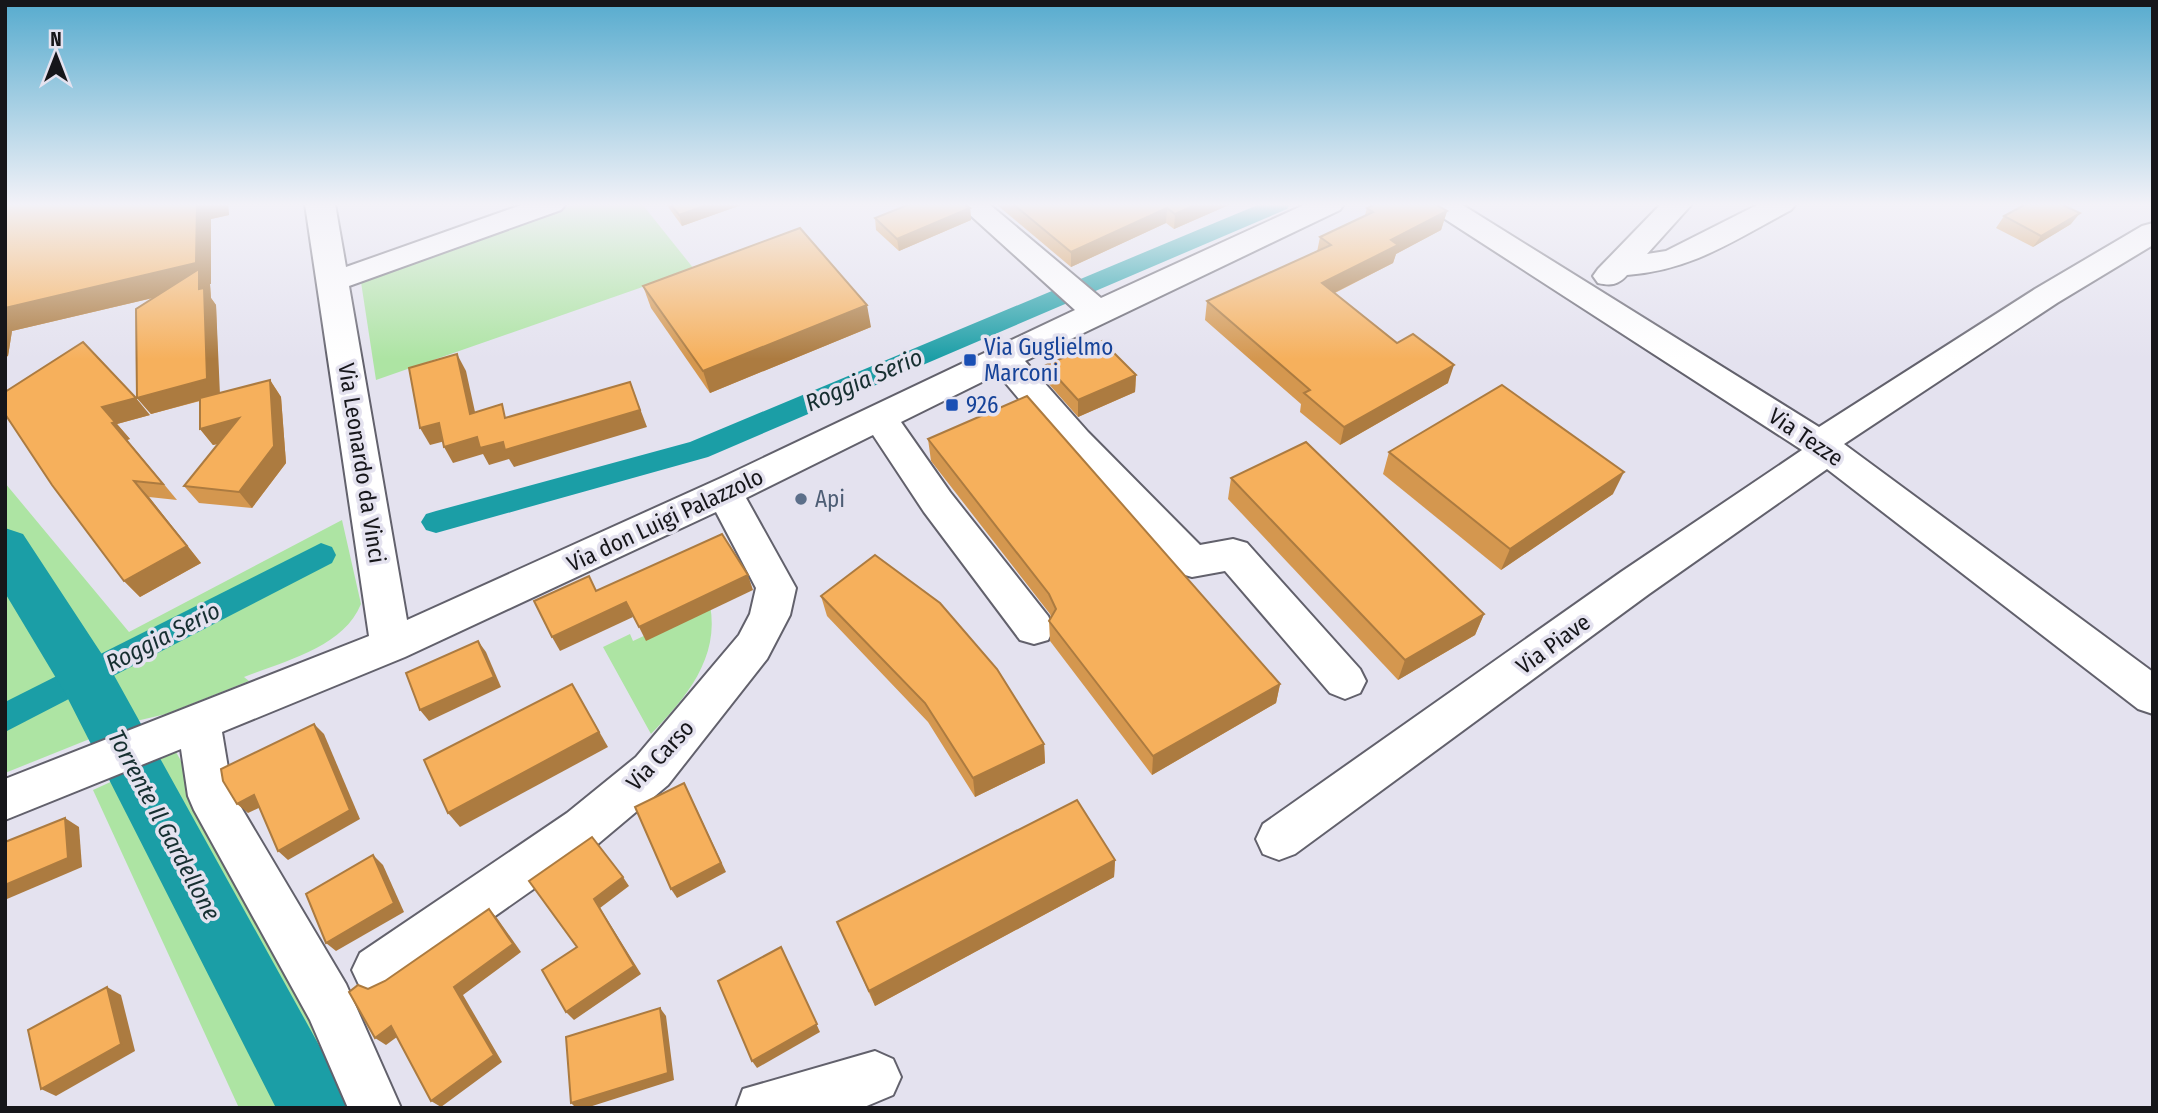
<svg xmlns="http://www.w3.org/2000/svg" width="2158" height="1113" viewBox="0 0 2158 1113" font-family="'Fira Sans Condensed',sans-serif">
	<rect width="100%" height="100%" fill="#e4e2ef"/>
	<g fill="#ade4a3">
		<polygon points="575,204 642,204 694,269 376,380 361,282"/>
		<path d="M5,483L129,632L342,520L361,604C343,648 284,661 244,677L249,681L166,714L132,722L5,773Z"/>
		<path d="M710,605C720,658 686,698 651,734L603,647L630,634L633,641Z"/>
		<polygon points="176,752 375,1108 239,1108 93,790"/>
	</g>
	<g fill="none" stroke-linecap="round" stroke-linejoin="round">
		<g fill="#1b9ea6" fill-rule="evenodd">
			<polygon points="1260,204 1290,204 1287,209 708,457 436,533 426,530 421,522 426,514 436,511 690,442"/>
			<polygon points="321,543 332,547 336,555 332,563 5,732 5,702"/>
		</g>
		<polygon fill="#1b9ea6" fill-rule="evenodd" points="5,528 23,534 105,659 340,1083 351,1108 276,1108 65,693 5,593"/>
		<g stroke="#62616c" stroke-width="4">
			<g id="minor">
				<polygon points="305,204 335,204 346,267 524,204 566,204 561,210 349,286 407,620 721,478 1075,310 958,204 989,204 1101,298 1306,204 1344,204 1340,210 1025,361 1088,432 1200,545 1233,539 1247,543 1360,669 1366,681 1360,693 1345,699 1330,693 1225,571 1192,577 1178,573 1062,450 998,374 901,422 950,492 1048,616 1054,628 1048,640 1034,644 1020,640 924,512 873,435 746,498 796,588 790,615 767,659 668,785 599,843 394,987 377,994 360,987 352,970 360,953 567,813 636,757 739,635 750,614 756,588 716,512 405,657 222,732 232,792 346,984 401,1108 348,1108 310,1020 194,810 188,796 181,749 5,820 5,779 369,636"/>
				<polygon points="1426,204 1461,204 1819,427 2035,289 2142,226 2153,223 2153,245 2057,303 1844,444 2153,672 2153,714 2138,709 1827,469 1649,594 1295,854 1279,860 1263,854 1256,839 1263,824 1621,572 1802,450 1431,210"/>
				<path d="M1661,204H1692L1647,254L1666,251L1759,204H1796L1791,210C1734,240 1693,270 1627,275C1618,285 1611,286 1598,283L1593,276L1598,269Z"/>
				<polygon points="875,1051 893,1059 901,1077 893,1095 862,1108 736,1108 743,1089"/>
			</g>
		</g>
		<use href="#minor" fill="#fff" fill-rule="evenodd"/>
	</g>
	<g fill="#d4974f">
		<polygon points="5,204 228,204 229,215 211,219 211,284 210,284 211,298 216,305 219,393 270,380 281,397 286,463 252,508 199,503 184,486 218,444 213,445 200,429 200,401 151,414 137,398 153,298 12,331 8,356 5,357"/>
		<polygon points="666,204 744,204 682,226"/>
		<polygon points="904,204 964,204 970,208 971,220 899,251 876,230 875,218 906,205"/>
		<polygon points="996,204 1231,204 1174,229 1166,223 1071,267"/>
		<polygon points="1367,208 1447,211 1441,230 1396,254 1393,263 1335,293 1448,383 1340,445 1300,412 1301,404 1205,320 1207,301 1317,252 1320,237 1365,215"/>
		<polygon points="2004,216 2071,224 2033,247 1996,228"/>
		<polygon points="643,286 871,327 710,393 651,308"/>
		<polygon points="1046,365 1136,375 1135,392 1078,417 1047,382"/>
		<polygon points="5,414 150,415 117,424 130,439 127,440 177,500 149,497 201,563 140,597 124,581"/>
		<polygon points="928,439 1280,684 1276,703 1152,775 1050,641 1049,621 1051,617 1050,614 931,461"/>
		<polygon points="1389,452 1613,494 1501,570 1383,474"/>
		<polygon points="1231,478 1484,614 1475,635 1398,680 1228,499"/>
		<polygon points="821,596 1044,744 1045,763 975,797 928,722 827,616"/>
		<polygon points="1115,860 1114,877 875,1006 837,922"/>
	</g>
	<g fill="#ac7b40">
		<polygon points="197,204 228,204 229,215 211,219 211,284 210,284 211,298 216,305 220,395 151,414 137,398 199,289 199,287 12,331 8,356 5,357 5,308"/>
		<polygon points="710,204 744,204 682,226 679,215"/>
		<polygon points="1198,204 1231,204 1174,229 1175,214"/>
		<polygon points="970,208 971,220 899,251 897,239"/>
		<polygon points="1167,208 1166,223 1071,267 1071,252"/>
		<polygon points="1447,211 1441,230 1396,254 1393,263 1318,301 1322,283 1391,240"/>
		<polygon points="2080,213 2071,224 2033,247 2041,236"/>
		<polygon points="867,305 871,327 710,393 703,371"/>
		<polygon points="457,354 466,371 479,430 470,414"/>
		<polygon points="1454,365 1448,383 1340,445 1344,427"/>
		<polygon points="1136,375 1135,392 1078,417 1078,400"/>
		<polygon points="270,380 281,397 286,463 252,508 239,492"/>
		<polygon points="630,382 647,427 514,467 509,459 489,465 483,454 453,463 444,447 477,437"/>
		<polygon points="136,398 150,415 117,424 130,439 127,440 177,500 112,423 102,407"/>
		<polygon points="239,418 252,435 213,445 200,429"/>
		<polygon points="439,423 449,440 430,445 420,428"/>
		<polygon points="1624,472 1613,494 1501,570 1510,549"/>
		<polygon points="134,481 149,497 201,563 140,597 124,581"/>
		<polygon points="748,575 753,590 646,641 639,627"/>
		<polygon points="626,602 633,617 560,651 552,637"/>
		<polygon points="1484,614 1475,635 1398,680 1405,660"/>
		<polygon points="478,641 486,652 501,687 429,721 420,710"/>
		<polygon points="572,684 608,747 460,827 448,813"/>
		<polygon points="1280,684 1276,703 1152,775 1153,756"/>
		<polygon points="314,724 324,734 360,819 288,860 278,851"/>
		<polygon points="1044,744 1045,763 975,797 973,778"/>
		<polygon points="689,793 726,872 677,898 671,889"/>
		<polygon points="254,795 265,805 248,813 237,804"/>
		<polygon points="65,818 79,827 82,867 7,899 5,898 5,885"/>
		<polygon points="373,855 383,865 404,912 336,951 326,943"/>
		<polygon points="1115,860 1114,877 875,1006 869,991"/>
		<polygon points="623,877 629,886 600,908 641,974 574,1020 566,1012 594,899"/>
		<polygon points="489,909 497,918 521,952 463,995 502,1062 441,1107 431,1101 454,987"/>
		<polygon points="785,955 820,1032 757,1068 752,1061"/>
		<polygon points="107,987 121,995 135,1051 56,1096 41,1089"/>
		<polygon points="660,1008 666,1016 674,1080 586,1108 576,1108 571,1103"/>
		<polygon points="391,1026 401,1034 386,1045 375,1038"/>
	</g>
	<g fill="#f6b05c" stroke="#ac7b40" stroke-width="2">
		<polygon points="5,204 197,204 196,263 5,308"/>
		<polygon points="670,204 710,204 679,215"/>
		<polygon points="910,204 964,204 970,208 897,239 875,218"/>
		<polygon points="1013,204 1198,204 1175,214 1167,208 1071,252"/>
		<polygon points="1375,204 1435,204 1447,211 1391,240 1398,245 1322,283 1397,343 1413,334 1454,365 1344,427 1304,393 1310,390 1207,301 1331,245 1320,237 1373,212 1367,208"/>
		<polygon points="2026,204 2061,204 2080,213 2041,236 2004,216"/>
		<polygon points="800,228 867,305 703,371 643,286"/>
		<polygon points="199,269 199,289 204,288 207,379 137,398 136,309"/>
		<polygon points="1102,341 1136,375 1078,400 1046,365"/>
		<polygon points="83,342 136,398 102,407 115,422 112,423 163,484 134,481 187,546 124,581 52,485 5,414 5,392"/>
		<polygon points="457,354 470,414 502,404 505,418 630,382 640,410 505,450 503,442 480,448 477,437 444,447 439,423 420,428 409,368"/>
		<polygon points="270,380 274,446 239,492 184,486 239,418 200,429 200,398"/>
		<polygon points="1502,385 1624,472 1510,549 1389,452"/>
		<polygon points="1027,396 1280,684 1153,756 1049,621 1056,609 1049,594 928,439"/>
		<polygon points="1306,442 1484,614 1405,660 1231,478"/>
		<polygon points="722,534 748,575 639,627 626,602 552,637 534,601 589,576 596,591"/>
		<polygon points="875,555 940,603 997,669 1044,744 973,778 925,703 821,596"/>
		<polygon points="478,641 494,677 420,710 406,673"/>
		<polygon points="572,684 599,732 448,813 424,760"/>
		<polygon points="314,724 350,810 278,851 254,795 237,804 223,781 221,769"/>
		<polygon points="684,783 721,863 671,889 635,807"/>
		<polygon points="1077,800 1115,860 869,991 837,922"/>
		<polygon points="65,818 68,858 5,885 5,842"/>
		<polygon points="592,837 623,877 594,899 634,966 566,1012 542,970 577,947 529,881"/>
		<polygon points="373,855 394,903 326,943 306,894"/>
		<polygon points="489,909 513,944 454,987 494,1055 431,1101 391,1026 375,1038 349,992 358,985 368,989 385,981"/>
		<polygon points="781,947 817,1024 752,1061 718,981"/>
		<polygon points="107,987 121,1044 41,1089 28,1030"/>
		<polygon points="660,1008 668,1073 571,1103 566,1037"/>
	</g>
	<linearGradient id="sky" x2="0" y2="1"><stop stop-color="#56abce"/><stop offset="0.57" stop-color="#f3f2f8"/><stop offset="1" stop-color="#f3f2f8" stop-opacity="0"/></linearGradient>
	<rect width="2158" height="359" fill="url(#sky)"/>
	<g fill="#1a4fb4" stroke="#e4e2ef" stroke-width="2.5">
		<rect x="963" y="353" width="14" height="14" rx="3.5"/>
		<rect x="945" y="398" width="14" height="14" rx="3.5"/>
	</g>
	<circle fill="#5c6f8a" stroke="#e4e2ef" stroke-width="2.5" cx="801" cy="499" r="7"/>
	<g text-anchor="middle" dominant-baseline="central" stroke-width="7" stroke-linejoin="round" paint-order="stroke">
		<g font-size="23" fill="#164399" stroke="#e4e2ef" text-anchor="start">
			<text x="984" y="347">Via Guglielmo<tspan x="984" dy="26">Marconi</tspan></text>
			<text x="966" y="405">926</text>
		</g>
		<g font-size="23" fill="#16161a" stroke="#e4e2ef">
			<text transform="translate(1806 437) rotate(34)">Via Tezze</text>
			<text transform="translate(362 463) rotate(81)">Via Leonardo da Vinci</text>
			<text transform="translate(665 520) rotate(-25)">Via don Luigi Palazzolo</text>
			<text transform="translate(1553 644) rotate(-36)">Via Piave</text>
			<text transform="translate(660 755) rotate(-47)">Via Carso</text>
		</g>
		<g font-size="23" fill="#4e5e75" stroke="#e4e2ef" text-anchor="start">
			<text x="815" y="499">Api</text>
		</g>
		<g font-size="24" font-style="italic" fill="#162f31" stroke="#e4e2ef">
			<text transform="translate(864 380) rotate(-23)">Roggia Serio</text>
			<text transform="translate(163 637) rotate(-27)">Roggia Serio</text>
			<text transform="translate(164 825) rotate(62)">Torrente Il Gardellone</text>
		</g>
	</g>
	<rect width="2158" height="1113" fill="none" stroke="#16161a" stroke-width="14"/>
	<g transform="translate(56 56)" stroke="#e4e2ef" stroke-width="5" paint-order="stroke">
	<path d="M0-5L12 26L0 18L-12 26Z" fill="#16161a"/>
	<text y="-10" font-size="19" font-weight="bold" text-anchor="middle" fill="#16161a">N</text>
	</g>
</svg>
